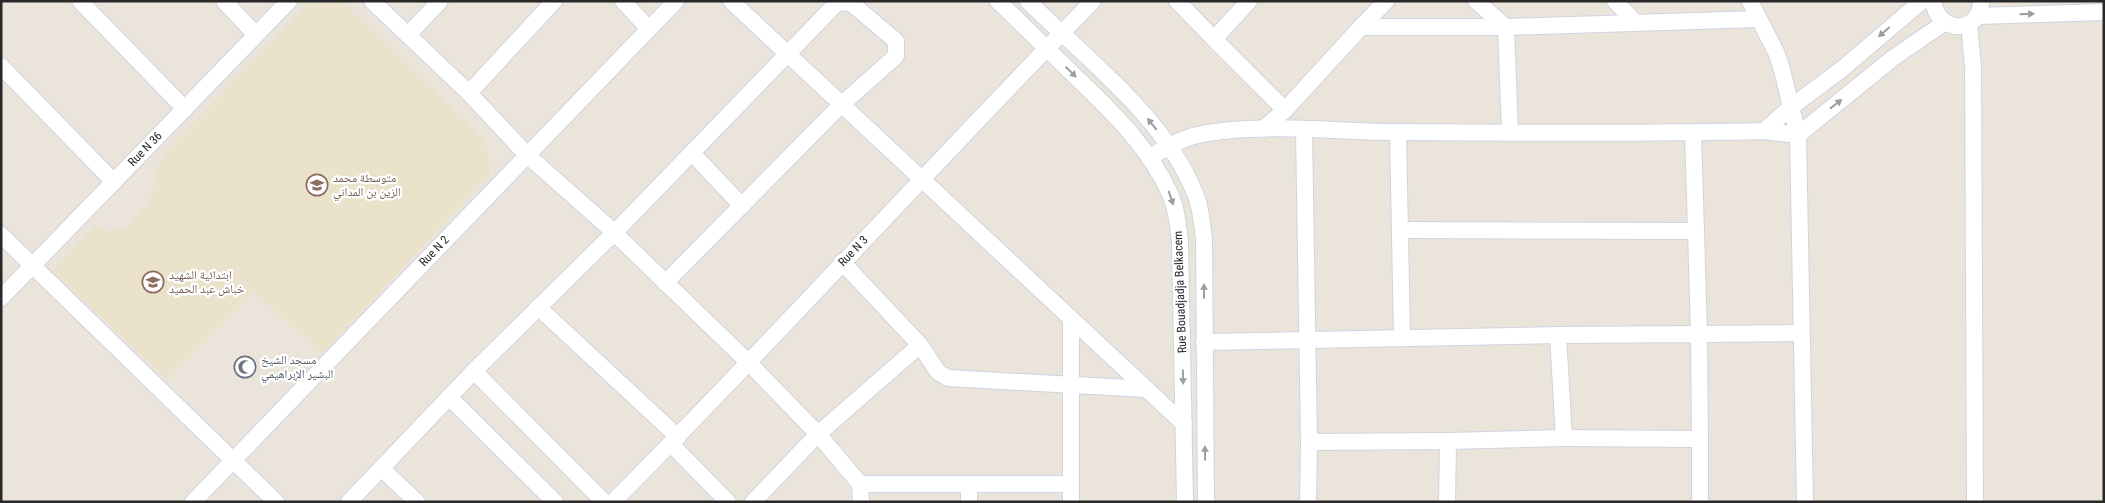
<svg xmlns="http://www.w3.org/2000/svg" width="2105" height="503" viewBox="0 0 2105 503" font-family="'Roboto Condensed','Noto Naskh Arabic',sans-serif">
	<rect width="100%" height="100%" fill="#eae4db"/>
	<polygon fill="#ebe2cb" points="311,1 341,1 485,141 491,173 322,354 213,254 254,293 167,379 53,271 95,225 109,232 126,227 146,206 151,197 161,158"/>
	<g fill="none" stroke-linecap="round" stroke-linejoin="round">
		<g stroke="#d0d3e1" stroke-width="18">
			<g id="minor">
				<polyline points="80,1 185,109"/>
				<polyline points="224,1 256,35"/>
				<polyline points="372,1 469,93 527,155 605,224 748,362 818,434 860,484 861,502"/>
				<polyline points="623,1 649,29"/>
				<polyline points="731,1 1184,424"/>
				<path d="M998,1C1025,27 1051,53 1077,78C1113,113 1150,148 1170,194C1177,209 1178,226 1180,242L1185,502"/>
				<path d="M1028,1C1084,57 1164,117 1194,191C1201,206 1202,223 1204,239L1206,502"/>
				<polyline points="1177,1 1214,39 1249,1"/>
				<polyline points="1476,1 1506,27 1510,133"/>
				<polyline points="1615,1 1636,23"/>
				<polyline points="1750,1 1776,52 1781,66 1798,135 1805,502"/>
				<path d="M1933,1C1938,35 1981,34 1981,1"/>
				<polyline points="1978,16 2104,12"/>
				<polyline points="1969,24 1973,67 1975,502"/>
				<polyline points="1361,27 1386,1"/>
				<polyline points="408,35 440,1"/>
				<polyline points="1214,39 1285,110"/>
				<polyline points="1,66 114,182"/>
				<polyline points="469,93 554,1"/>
				<polyline points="1263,129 1285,110 1361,27 1506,27 1758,19"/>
				<polyline points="1304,130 1309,442 1308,502"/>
				<polyline points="1764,131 1791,107 1842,69 1922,1"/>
				<polyline points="1398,132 1402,337"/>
				<polyline points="1693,133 1696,231"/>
				<polyline points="692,153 742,206"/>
				<path d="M1149,158C1168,146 1186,136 1208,133C1271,123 1337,132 1401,132C1522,133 1643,134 1764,131L1798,135L1893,58L1944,23"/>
				<polyline points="1401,230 1696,231 1699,334 1801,333"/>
				<polyline points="1,235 276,502"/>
				<polyline points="842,262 920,345 938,372 948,378 1146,389"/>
				<polyline points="1,298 289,1"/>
				<polyline points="538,307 678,437"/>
				<polyline points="1071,320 1071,502"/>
				<polyline points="1558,335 1699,334 1700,439 1564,438"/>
				<polyline points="1204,342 1558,335 1564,438 1448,441 1309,442"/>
				<polyline points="474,371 604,502"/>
				<polyline points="449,397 555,502"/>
				<polyline points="1700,439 1700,502"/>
				<polyline points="671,444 728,502"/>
				<polyline points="381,468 417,502"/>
				<polyline points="860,484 1071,484"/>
				<polyline points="969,484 969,502"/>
				<polyline points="193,502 676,1"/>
				<polyline points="349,502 474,371 614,233 836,4 843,2 851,3 896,41 896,56 841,105 665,283"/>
				<path d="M613,502C776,338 931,166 1093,1"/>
				<polyline points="753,502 818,434 920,345"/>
				<polyline points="1447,502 1448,441"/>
			</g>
		</g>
		<use href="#minor" stroke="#fff" stroke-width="16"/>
	</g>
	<defs><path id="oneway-solid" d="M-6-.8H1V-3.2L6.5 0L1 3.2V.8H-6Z" transform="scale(1.25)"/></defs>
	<g fill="#9e9e9e">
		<use href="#oneway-solid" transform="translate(2027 14) rotate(-1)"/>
		<use href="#oneway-solid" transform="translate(1884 32) rotate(139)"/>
		<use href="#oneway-solid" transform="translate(1071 72) rotate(44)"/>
		<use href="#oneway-solid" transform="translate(1836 104) rotate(-38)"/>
		<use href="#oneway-solid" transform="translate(1152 124) rotate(-129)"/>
		<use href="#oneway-solid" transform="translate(1171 198) rotate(71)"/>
		<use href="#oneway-solid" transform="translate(1204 291) rotate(-90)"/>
		<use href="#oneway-solid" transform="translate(1183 377) rotate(89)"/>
		<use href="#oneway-solid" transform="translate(1205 453) rotate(-91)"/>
	</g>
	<defs>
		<g id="school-ring" transform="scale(1.125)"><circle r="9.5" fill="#fff" stroke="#8d6e63" stroke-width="1.5"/><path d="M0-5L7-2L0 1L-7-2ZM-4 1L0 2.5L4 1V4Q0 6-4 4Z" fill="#8d6e63"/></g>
		<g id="mosque-ring" transform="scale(1.125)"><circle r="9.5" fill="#fff" stroke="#6b7280" stroke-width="1.5"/><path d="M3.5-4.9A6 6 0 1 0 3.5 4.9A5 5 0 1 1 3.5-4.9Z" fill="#6b7280"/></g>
	</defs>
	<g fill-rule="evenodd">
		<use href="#school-ring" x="317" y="185"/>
		<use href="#school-ring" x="153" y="282"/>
		<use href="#mosque-ring" x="245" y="367"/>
	</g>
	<g text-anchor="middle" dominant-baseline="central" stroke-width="4.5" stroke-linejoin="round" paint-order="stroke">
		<g font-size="12" fill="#282828" stroke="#fff">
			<text transform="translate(145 149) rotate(-46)">Rue N 36</text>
			<text transform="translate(434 251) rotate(-46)">Rue N 2</text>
			<text transform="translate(853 251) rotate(-46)">Rue N 3</text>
			<text transform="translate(1180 292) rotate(-92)">Rue Bouadjadja Belkacem</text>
		</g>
		<g font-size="12" fill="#785e54" stroke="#fff" text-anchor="start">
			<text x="333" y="178">متوسطة محمد<tspan x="333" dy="14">الزين بن المداني</tspan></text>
			<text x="169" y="275">ابتدائية الشهيد<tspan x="169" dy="14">خباش عبد الحميد</tspan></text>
		</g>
		<g font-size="12" fill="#5b616d" stroke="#fff" text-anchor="start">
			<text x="261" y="360">مسجد الشيخ<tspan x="261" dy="14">البشير الإبراهيمي</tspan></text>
		</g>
	</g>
	<rect width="2105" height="503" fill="none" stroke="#282828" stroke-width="5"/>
</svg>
